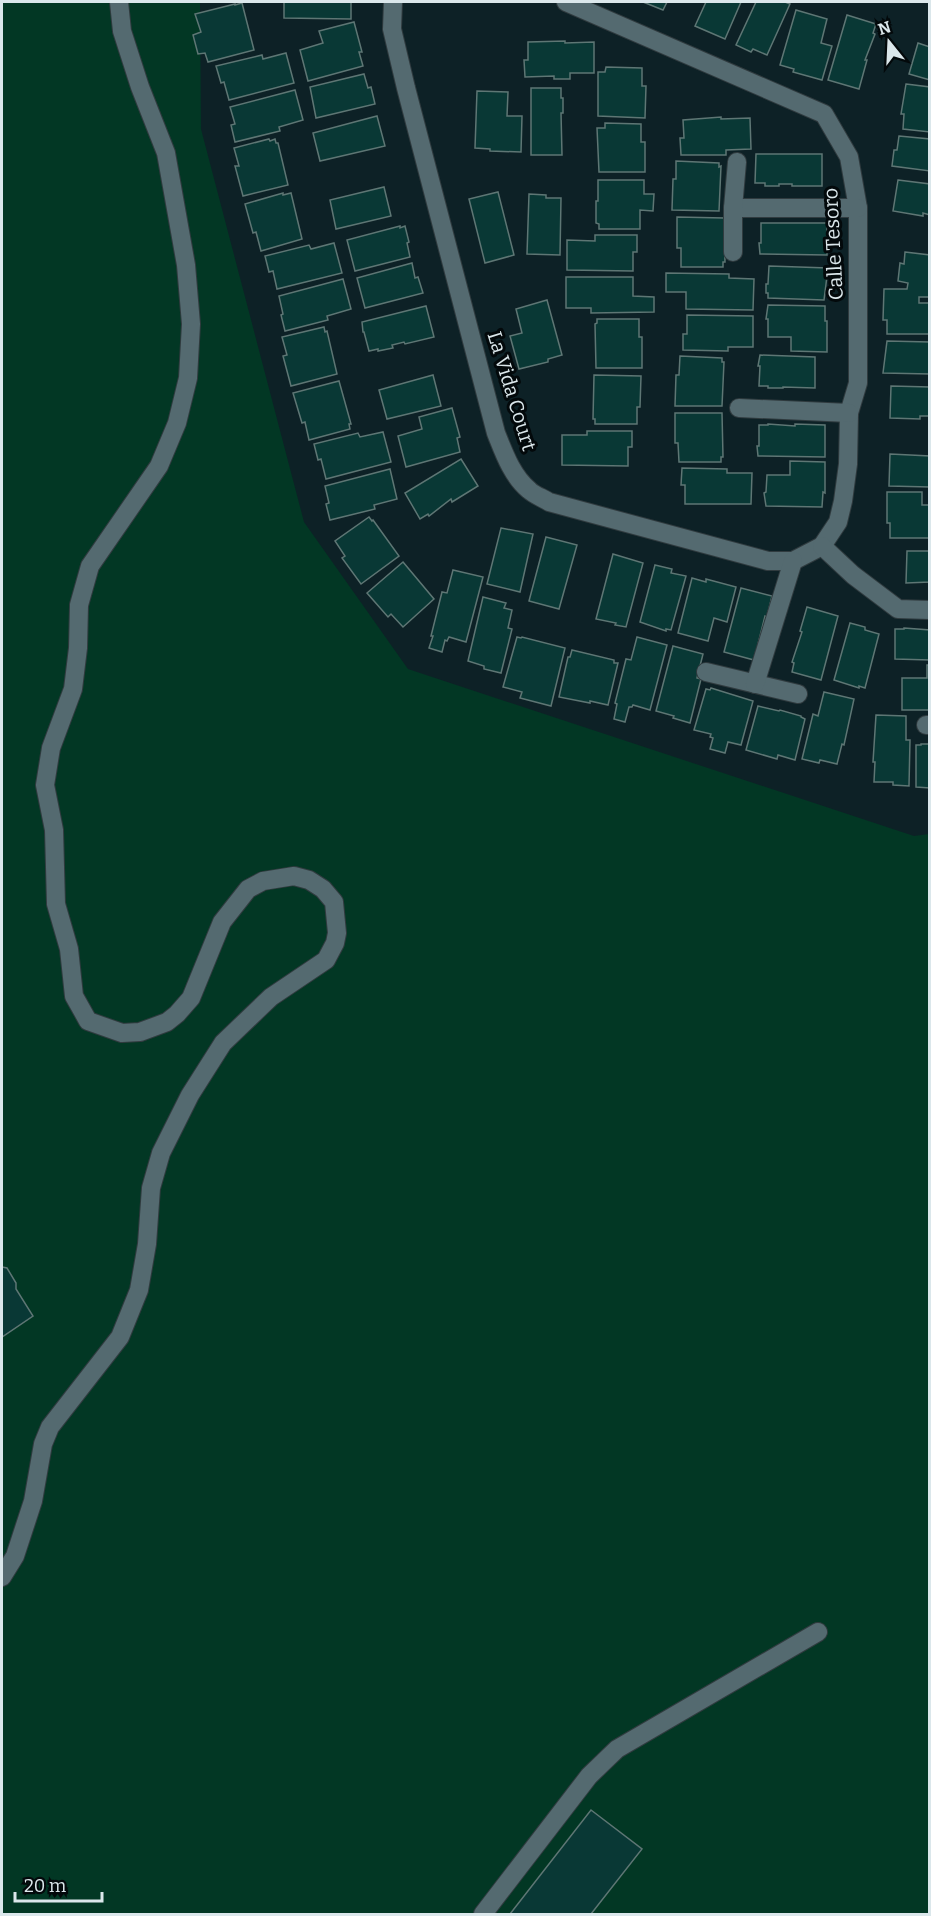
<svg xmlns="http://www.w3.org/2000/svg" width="931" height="1916" viewBox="0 0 931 1916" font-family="Bitter,serif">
	<rect width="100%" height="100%" fill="#0d2126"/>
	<polygon fill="#023724" points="2,2 200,2 201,129 304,522 408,669 914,836 929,834 929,1914 2,1914"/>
	<g fill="#093835" stroke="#5e7674" stroke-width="1.5">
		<polygon points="284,2 351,2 351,19 284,18"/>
		<polygon points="643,2 667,2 663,10"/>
		<polygon points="706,2 741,2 725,39 695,26"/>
		<polygon points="756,2 785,2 790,4 767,55 753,49 751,52 736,45"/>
		<polygon points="242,3 254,50 208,62 205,53 198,54 193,35 201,32 195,14 235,4 235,5"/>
		<polygon points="796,10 827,19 821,43 832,46 822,80 793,72 794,69 780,65"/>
		<polygon points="847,15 876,24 873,33 875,34 865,60 867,60 859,89 828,80"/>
		<polygon points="354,22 362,52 359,52 363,66 308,81 300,50 323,43 319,31"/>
		<polygon points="565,41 565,43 594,42 594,73 570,73 570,79 554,79 554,76 525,77 524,60 528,60 528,42"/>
		<polygon points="918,43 930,47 930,80 909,74"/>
		<polygon points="286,53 294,83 229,100 224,82 221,83 216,66 262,55 263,59"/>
		<polygon points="606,67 642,68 642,86 646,86 645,118 598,116 598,72 605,72"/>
		<polygon points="364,74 368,88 371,87 375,104 316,118 310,87"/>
		<polygon points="906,84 930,87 930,132 903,129 904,114 901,114"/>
		<polygon points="531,88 561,88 561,98 563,98 563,113 561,113 562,155 531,155"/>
		<polygon points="295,90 303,120 279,127 280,131 235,142 231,125 235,124 230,107"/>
		<polygon points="477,91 508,92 507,116 522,116 521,152 490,151 490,149 475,148"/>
		<polygon points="377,116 385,146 320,161 313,133"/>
		<polygon points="721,117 721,119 750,118 751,149 726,150 726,155 681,155 680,138 684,138 683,120"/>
		<polygon points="605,123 641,124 641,142 645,142 645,172 599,172 597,128 605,128"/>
		<polygon points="899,136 930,139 930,171 892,166 894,150 897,150"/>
		<polygon points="269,139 270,141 275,139 276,143 278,143 288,185 243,196 235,166 239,166 234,148"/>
		<polygon points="756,154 822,154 822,186 792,186 792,184 779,184 779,186 765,186 765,183 755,183"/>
		<polygon points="676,161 719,163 719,167 721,166 719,211 672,210 673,179 676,179"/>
		<polygon points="598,180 644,180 644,194 654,194 653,211 640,210 640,229 599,229 599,224 596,223 596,201 598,201"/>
		<polygon points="898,180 930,184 930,215 923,213 923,216 893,211"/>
		<polygon points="384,187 391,216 336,229 330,200"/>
		<polygon points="498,192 514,255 485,263 469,199"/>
		<polygon points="283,193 283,195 291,193 302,239 261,251 256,232 253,233 245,204"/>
		<polygon points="529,194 546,195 546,198 561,198 560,255 527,254"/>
		<polygon points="677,217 724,218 725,262 723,262 723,267 681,267 681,248 677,248"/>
		<polygon points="761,223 827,223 827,255 760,254 759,243 761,243"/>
		<polygon points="400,226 400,228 405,226 409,242 407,243 410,257 355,271 347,240"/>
		<polygon points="595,235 637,235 637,252 633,252 633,271 567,270 567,240 595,241"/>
		<polygon points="334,243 342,273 277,289 273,271 269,272 265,256 309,245 311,249"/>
		<polygon points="905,252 930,255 930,297 919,297 919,303 930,303 930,334 887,334 887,320 883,320 884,289 907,289 908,283 898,281 900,263 904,264"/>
		<polygon points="412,263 415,278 418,277 423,293 365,308 357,278"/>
		<polygon points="769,266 828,268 824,300 768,298 768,293 766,293 766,284 768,284"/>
		<polygon points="666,273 729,274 729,278 754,279 753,310 686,309 686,292 666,292"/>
		<polygon points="566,277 633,277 633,296 654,297 654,312 591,313 591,308 566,308"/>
		<polygon points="343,279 351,309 327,316 328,320 285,331 281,315 283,314 279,296"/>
		<polygon points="547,300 562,355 548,359 548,362 519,369 510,336 522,333 516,309"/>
		<polygon points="768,305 825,306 825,321 827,321 827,352 791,351 791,337 768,337 768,319 766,319"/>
		<polygon points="426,306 434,337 405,344 404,342 392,345 393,348 378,351 378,349 369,351 364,332 363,332 362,322"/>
		<polygon points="687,315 753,316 753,347 728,347 728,351 683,350 683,334 687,334"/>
		<polygon points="597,319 639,319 639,337 642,337 642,368 596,368 595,324 597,323"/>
		<polygon points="324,327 325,332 327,331 337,374 291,386 283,356 287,355 282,337"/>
		<polygon points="887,341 930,342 930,374 883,373"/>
		<polygon points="760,355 815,357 815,388 783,387 783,388 768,388 768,386 759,386 760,366 758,366"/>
		<polygon points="680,356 722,358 722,362 724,362 722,406 675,406 676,375 679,375"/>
		<polygon points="433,375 441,406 387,419 379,390"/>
		<polygon points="594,375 641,376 640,407 637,407 637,424 595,424 595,419 593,419"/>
		<polygon points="339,381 351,424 349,424 350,429 309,440 305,422 302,423 293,393"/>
		<polygon points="891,386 930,387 930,416 920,416 920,419 890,418"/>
		<polygon points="452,408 460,437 457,438 460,452 406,467 398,436 422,429 419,417"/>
		<polygon points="675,413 722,413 723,457 721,457 721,462 679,462 678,443 675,443"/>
		<polygon points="768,424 795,426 795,424 825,425 825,457 758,456 757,446 759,446 759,425 768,425"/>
		<polygon points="587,431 632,431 632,447 628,447 628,466 562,465 562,435 587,435"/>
		<polygon points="383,432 391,462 326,479 321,459 318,460 314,444 358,433 360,437"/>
		<polygon points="890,454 930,456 930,487 889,486"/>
		<polygon points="461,459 478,486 452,502 451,499 429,516 428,514 420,519 405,493"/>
		<polygon points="790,461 825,462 825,493 823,492 822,507 766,506 764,493 766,492 767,475 790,475"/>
		<polygon points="682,468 727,469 727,473 752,473 751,504 685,504 685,485 681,485"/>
		<polygon points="390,469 397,499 374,505 375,509 330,520 326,504 329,503 325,486"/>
		<polygon points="887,492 922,492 922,505 930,505 930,538 890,538 890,523 887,523"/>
		<polygon points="369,517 372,521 373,520 399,556 361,584 342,558 345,556 335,541"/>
		<polygon points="501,528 533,534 520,592 487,584"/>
		<polygon points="546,537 577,545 559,609 529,601"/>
		<polygon points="907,551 930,551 930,582 906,583"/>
		<polygon points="613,554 643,563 626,627 615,625 616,623 596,619"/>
		<polygon points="403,562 434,599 403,627 391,614 388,617 367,593"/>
		<polygon points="655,565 672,569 671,573 686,576 671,630 666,629 666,631 640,622"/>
		<polygon points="453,570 483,577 466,642 449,637 447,641 445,640 442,652 429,648 433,636 431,636 442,592 447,593"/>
		<polygon points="692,578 706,582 706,579 736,587 727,622 714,618 708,641 678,633"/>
		<polygon points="741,588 772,596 767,617 765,616 758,644 760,645 754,660 724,652"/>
		<polygon points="483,597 506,603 504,608 512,610 508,628 512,629 501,673 484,669 484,666 468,661"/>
		<polygon points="807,607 838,616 821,680 792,672 794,663 792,662 802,632 800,631"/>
		<polygon points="850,623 865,627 865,630 879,634 865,688 859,686 859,688 834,680"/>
		<polygon points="904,628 930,630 930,660 895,659 895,629 904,629"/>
		<polygon points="517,637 521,638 522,637 565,648 551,706 520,698 522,692 503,687"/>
		<polygon points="637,637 667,645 650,710 633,705 632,707 629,707 625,722 614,719 617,704 615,703 626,659 631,660"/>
		<polygon points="673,646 703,654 697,678 701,679 690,723 673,718 674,716 656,711"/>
		<polygon points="572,650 614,660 614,663 618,663 608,705 590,701 590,703 559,697 568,657 570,657"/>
		<polygon points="927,665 930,665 930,710 902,710 902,678 927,678"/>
		<polygon points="711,688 753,701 741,745 728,742 725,753 710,749 713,738 710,737 711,734 694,730 706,689 710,690"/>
		<polygon points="824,692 854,699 844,745 842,744 837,764 820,760 819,763 802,759 813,714 818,716"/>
		<polygon points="758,706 779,711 780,710 801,716 801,717 805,719 795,760 778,755 777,759 746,750"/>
		<polygon points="876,715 906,716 906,740 910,740 909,786 893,785 893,782 874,782 875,762 873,762"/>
		<polygon points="921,744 930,744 930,788 916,787 916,745 921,745"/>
		<polygon points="2,1267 7,1268 16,1283 16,1289 33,1316 2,1337"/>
		<polygon points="591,1810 642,1849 591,1914 510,1914"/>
	</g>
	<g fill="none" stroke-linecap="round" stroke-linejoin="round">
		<g stroke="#303b3f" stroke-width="20">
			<g id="minor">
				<path d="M393,2L392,29L406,88L496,433C504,453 512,476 529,490C534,495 543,498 549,502L768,561H793L822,546L838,522L843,501L848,464L849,413L858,383V208L849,157L824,114L566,2"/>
				<polyline points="733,208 858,208"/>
				<polyline points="733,252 733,208 737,162"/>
				<polyline points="739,408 849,413"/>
				<polyline points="822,546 853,575 898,609 930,610"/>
				<polyline points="706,672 798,694"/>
				<polyline points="755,684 793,561"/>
				<polyline points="926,725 930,725"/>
				<polyline points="2,1577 15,1556 33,1501 43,1444 50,1427 120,1337 139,1290 147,1244 151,1188 161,1153 190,1095 223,1043 271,997 326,960 335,943 337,933 334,902 323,889 309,880 294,876 263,881 248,889 222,922 191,998 177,1014 167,1022 140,1032 122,1033 88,1021 74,996 69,949 56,904 54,830 45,785 51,748 73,689 78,648 79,605 90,566 159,466 177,423 188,378 191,324 186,265 166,153 140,87 122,31 119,2"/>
				<polyline points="483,1914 589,1776 617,1749 818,1632"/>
			</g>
		</g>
		<use href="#minor" stroke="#546a70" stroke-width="18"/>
	</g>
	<g text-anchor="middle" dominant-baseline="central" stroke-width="6" stroke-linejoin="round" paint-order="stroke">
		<g font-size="20" fill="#dbe7eb" stroke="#03090b">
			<text transform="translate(833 244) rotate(-93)">Calle Tesoro</text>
			<text transform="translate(512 391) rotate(73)">La Vida Court</text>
		</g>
	</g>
	<rect width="931" height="1916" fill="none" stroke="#dbe7eb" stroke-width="6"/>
	<g transform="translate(889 42) rotate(342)" stroke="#03090b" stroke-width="4.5" paint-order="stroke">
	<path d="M0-4.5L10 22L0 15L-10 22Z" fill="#dbe7eb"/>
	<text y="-9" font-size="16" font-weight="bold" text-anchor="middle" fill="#dbe7eb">N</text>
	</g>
	<path d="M15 1892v9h87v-9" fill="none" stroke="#dbe7eb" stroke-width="3"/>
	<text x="24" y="1892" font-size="18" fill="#dbe7eb" stroke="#03090b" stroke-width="4.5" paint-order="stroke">20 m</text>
</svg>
